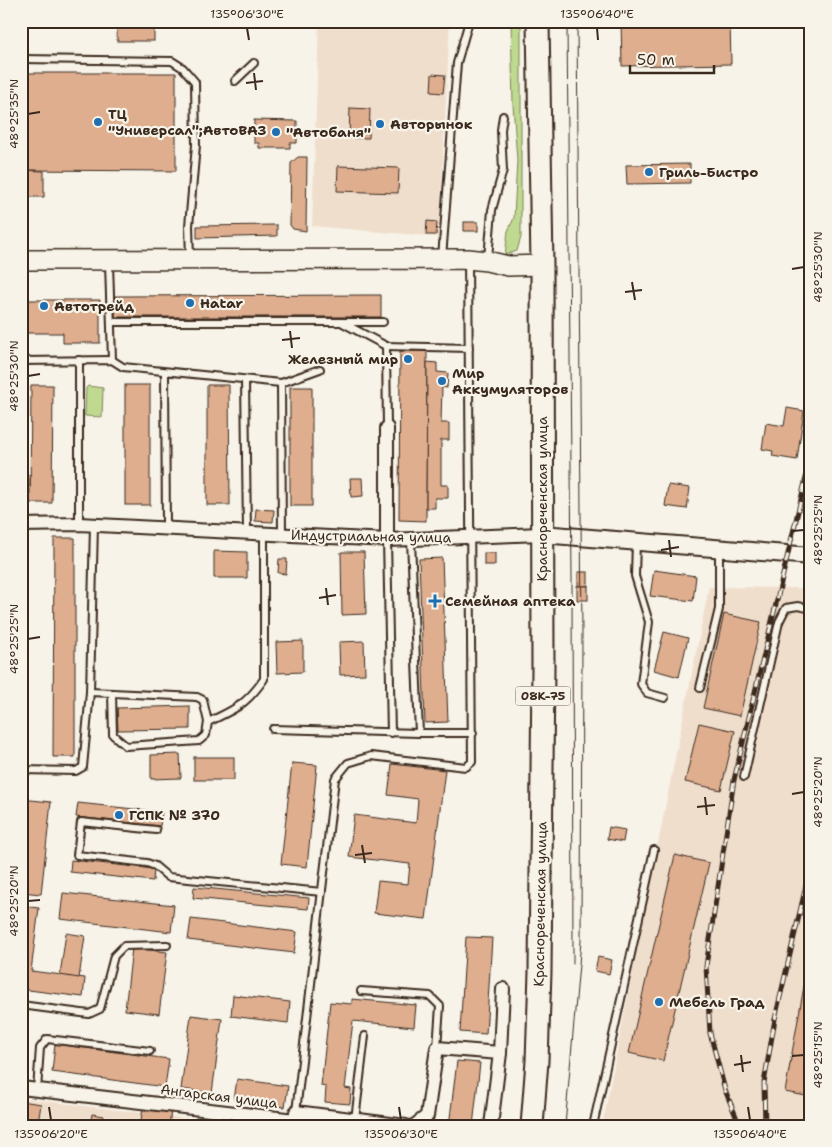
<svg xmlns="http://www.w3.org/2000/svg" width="832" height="1147" viewBox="0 0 832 1147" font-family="'Shantell Sans',sans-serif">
	<rect width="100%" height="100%" fill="#f7f3e8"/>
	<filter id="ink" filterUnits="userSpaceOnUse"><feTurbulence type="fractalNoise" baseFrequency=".02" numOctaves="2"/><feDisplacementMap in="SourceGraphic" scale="10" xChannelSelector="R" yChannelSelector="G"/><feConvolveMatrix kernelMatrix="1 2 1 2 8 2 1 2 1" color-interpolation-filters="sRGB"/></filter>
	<g filter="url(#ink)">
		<g fill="#f0decd">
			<polygon points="319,21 450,21 439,237 312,226"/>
			<polygon points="709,587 811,588 811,1126 602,1126"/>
			<polygon points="21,1098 248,1126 21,1126"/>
		</g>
		<g fill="#bfd990" stroke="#7d8257">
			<polygon points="511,21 521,21 521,237 517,251 505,255 508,231 514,218 517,160 513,105"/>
			<polygon points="88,386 103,388 102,417 85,416 86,388"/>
		</g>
		<g fill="#deae8f" stroke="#3b2a1e">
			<polygon points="621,21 730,21 731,64 622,66"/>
			<rect x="117" y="27" width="37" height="14"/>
			<polygon points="21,73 176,73 176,171 21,170"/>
			<polygon points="432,74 445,75 443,93 431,92"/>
			<polygon points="350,108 370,109 369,138 349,138"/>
			<polygon points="254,120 297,121 297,143 290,143 290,148 259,148 259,143 254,143"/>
			<polygon points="298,157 307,157 306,231 293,229 290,225 291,163"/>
			<polygon points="690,164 690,183 627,184 626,165"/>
			<polygon points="338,166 399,168 398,193 337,191"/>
			<polygon points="21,170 44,171 44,197 21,197"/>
			<polygon points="427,221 437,222 436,235 426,235"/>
			<rect x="464" y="222" width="14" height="9"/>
			<polygon points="277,225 277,236 197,238 197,226"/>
			<polygon points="381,295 381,317 115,317 115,296"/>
			<polygon points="21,300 100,300 100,343 63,343 63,333 21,333"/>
			<polygon points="400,351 427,351 426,521 399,520"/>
			<polygon points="427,362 437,363 437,372 448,373 447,388 442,387 441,423 449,423 449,440 441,440 441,485 448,485 448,498 435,498 435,508 426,508"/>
			<polygon points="31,385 53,385 52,503 30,503"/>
			<rect x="125" y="385" width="25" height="120"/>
			<polygon points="207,385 229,385 230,505 207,505"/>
			<rect x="290" y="387" width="22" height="119"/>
			<polygon points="787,408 804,411 797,460 772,456 773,451 762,449 766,423 784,426"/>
			<rect x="21" y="475" width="9" height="11"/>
			<polygon points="350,478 362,478 363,496 351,497"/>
			<polygon points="668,485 690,488 687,509 665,506"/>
			<polygon points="256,509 274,510 273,522 255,521"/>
			<polygon points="54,538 75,538 75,757 53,757"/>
			<polygon points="214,551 247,552 247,578 214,578"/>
			<polygon points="341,552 364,552 366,614 342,615"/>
			<rect x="484" y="553" width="11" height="12"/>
			<polygon points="442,558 448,722 425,723 419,559"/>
			<polygon points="279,559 287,559 286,574 278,573"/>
			<polygon points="654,570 696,576 693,601 650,596"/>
			<rect x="578" y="572" width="10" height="14"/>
			<rect x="577" y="586" width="11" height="14"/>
			<polygon points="724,614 761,622 740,716 703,708"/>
			<polygon points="664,632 688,638 679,677 654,670"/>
			<polygon points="303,641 303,672 277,673 276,642"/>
			<polygon points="364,641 365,674 340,675 339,642"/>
			<polygon points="190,706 190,729 118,730 117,708"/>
			<polygon points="699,723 735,731 721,790 685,782"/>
			<polygon points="180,754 181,778 151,779 151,755"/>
			<rect x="194" y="757" width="40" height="23"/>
			<polygon points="292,763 317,765 307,867 281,864"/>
			<polygon points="392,764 445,770 426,919 374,913 378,881 408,884 410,864 349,857 354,815 416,823 418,799 388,795"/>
			<polygon points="21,799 51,802 41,894 21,892"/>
			<polygon points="78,803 162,812 160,826 76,817"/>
			<polygon points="609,827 625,830 623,842 607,839"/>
			<polygon points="675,855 709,863 663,1061 629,1053"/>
			<polygon points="71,860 154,869 153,881 70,872"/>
			<polygon points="194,887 309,898 308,909 193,898"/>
			<polygon points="63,893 174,905 171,932 60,919"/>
			<polygon points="21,906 39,908 31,971 85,978 83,997 21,989"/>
			<polygon points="191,919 297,932 294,953 188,940"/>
			<polygon points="66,933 85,936 79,978 60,975"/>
			<polygon points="466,937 492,938 486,1034 460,1032"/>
			<polygon points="132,948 167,952 159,1014 125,1010"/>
			<polygon points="598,957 612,960 609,974 595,971"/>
			<polygon points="804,986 811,987 811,1097 785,1092"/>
			<polygon points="233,995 290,1002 288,1023 231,1016"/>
			<polygon points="352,999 416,1005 414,1027 353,1021 345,1088 351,1089 350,1104 325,1102 326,1087 321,1086 330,1002 352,1004"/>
			<polygon points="191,1015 222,1019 212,1093 181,1089"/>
			<polygon points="55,1044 169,1059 165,1087 52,1072"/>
			<polygon points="457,1061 480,1063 473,1126 449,1126"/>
			<polygon points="237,1079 288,1086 285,1107 234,1100"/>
			<polygon points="21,1101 41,1104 38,1124 23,1122 21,1126"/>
			<polygon points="143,1108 171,1111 169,1126 140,1126"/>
			<polygon points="92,1114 104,1116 102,1126 90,1126"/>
			<polygon points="245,1118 273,1121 273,1126 245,1126"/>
		</g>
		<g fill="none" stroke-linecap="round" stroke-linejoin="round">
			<g stroke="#3b2a1e" stroke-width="10">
				<g id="service">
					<polyline points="21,59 172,61 183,68 195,82 196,145 189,226 190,258"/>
					<polyline points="235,81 254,63"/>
					<polyline points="442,258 457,63 469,21"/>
					<polyline points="488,259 492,210 503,170 501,130 503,116"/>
					<polyline points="109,263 112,360"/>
					<polyline points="113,322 383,322"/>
					<polyline points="343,323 386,346 387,428"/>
					<polyline points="386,346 469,348"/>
					<polyline points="21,361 112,360 123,367 281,383 320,369"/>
					<polyline points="165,373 166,528"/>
					<polyline points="245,380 247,531"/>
					<polyline points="281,383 282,534"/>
					<polyline points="79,524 79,360"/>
					<polyline points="387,540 391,733"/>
					<polyline points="411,540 419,733 473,733"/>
					<polyline points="636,542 635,576 649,622 641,684 647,693 665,698"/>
					<polyline points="700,688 719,609 719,550"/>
					<path d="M90,692L112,693L113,735L126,746L199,741L206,735L208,722C234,710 247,704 264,679V533"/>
					<polyline points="112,693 197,697 203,700 208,722"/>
					<polyline points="273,729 419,733"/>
					<polyline points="21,770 76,771 83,767 90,692 94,525"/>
					<polyline points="744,777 779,622 786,608 798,606 811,609"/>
					<polyline points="156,830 81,822 77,855 147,863 155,866 168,877 322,892"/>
					<polyline points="361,991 430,996 440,1006 437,1048"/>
					<polyline points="21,1005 89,1014 100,1009 114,956 124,946 167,945"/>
					<polyline points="37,1090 40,1048 47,1039 150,1051"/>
					<polyline points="296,1112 335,779 348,763 371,756 466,767 472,762 468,260"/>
					<polyline points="355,1120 365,1036"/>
					<polyline points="593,1126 654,850"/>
				</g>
			</g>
			<g stroke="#3b2a1e" stroke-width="16">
				<g id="minor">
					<polyline points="387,428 387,540"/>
					<polyline points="21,525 79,524 387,540 542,534"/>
					<polyline points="21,1088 295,1120 296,1112 406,1126"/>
					<polyline points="414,1126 427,1116 437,1048 500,1053"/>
					<polyline points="491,1126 500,1053 503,989"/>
				</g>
			</g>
			<g stroke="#3b2a1e" stroke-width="20">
				<polyline id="tertiary" points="542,534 811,556"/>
			</g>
			<g stroke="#3b2a1e" stroke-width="22">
				<polyline id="secondary" points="21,260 468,259 487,261 508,266 542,265"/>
			</g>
			<g stroke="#3b2a1e" stroke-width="25">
				<polyline id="primary" points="532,1126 537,1061 540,972 543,668 542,265 538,21"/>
			</g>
			<use href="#service" stroke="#f7f3e8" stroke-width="6"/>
			<use href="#minor" stroke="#f7f3e8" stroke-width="12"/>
			<use href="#tertiary" stroke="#f7f3e8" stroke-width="16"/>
			<use href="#secondary" stroke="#f7f3e8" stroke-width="19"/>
			<use href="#primary" stroke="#f7f3e8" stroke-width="21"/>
			<g stroke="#3b2a1e" stroke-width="1">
				<polyline points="567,21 572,579 573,964"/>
				<polyline points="565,1126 581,941 582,636 577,21"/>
			</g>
			<g stroke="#3b2a1e" stroke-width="5">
				<g id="rail">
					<polyline points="740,1126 725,1090 710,1033 706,966 734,780 811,457"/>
					<polyline points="765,1126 764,1083 775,1019 811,864"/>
				</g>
			</g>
			<use href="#rail" stroke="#f7f3e8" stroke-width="3" stroke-dasharray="9" stroke-linecap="butt"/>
		</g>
	</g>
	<path fill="none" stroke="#3b2a1e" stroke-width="2" d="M247,28L249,40M597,28L598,40M254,73L256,90M246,83L263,81M28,114L40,112M792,269L804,267M632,282L635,300M625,292L642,290M290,331L292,348M282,340L300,338M28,376L40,374M792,531L804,530M669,540L671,557M661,550L679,547M326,588L328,605M319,598L336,595M28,639L40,637M792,794L804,792M705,797L707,815M697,807L715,805M362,845L365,863M355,855L372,853M28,901L40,900M741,1055L743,1072M792,1056L804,1055M734,1065L751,1062M49,1107L51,1120M399,1107L401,1120M748,1107L750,1120"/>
	<g fill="#1f6fb2" stroke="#f7f3e8" stroke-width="2">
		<circle cx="98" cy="122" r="5"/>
		<circle cx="380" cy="124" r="5"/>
		<circle cx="276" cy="132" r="5"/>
		<circle cx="649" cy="172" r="5"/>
		<circle cx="190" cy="303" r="5"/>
		<circle cx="44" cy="306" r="5"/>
		<circle cx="408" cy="359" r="5"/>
		<circle cx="442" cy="381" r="5"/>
		<path d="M432.5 593.5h5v5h5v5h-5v5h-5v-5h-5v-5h5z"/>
		<circle cx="119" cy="815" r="5"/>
		<circle cx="659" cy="1002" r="5"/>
	</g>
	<g text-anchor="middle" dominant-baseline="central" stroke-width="4.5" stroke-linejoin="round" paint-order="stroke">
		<rect fill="#f7f3e8" stroke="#73665b" stroke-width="1" x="515.5" y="686.5" width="55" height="19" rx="4"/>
		<g font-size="12" font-weight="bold" fill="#3b2a1e">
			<text x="543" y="696">08К-75</text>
		</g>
		<g font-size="14" font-weight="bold" fill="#3b2a1e" stroke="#f7f3e8" text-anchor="start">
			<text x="108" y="114">ТЦ<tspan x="108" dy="16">"Универсал";АвтоВАЗ</tspan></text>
			<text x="390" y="124">Авторынок</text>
			<text x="286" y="132">"Автобаня"</text>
			<text x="659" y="172">Гриль-Бистро</text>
			<text x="200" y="303">Hatar</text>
			<text x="54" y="306">Автотрейд</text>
			<text x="398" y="359" text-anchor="end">Железный мир</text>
			<text x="452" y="373">Мир<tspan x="452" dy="16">Аккумуляторов</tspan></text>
			<text x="445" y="601">Семейная аптека</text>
			<text x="129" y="815">ГСПК № 370</text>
			<text x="669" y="1002">Мебель Град</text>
		</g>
		<g font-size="14" fill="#3b2a1e" stroke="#f7f3e8">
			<text transform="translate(542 499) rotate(-90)">Краснореченская улица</text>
			<text transform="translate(371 536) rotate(1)">Индустриальная улица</text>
			<text transform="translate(540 904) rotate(-89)">Краснореченская улица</text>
			<text transform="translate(219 1096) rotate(7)">Ангарская улица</text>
		</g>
	</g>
	<rect width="832" height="1147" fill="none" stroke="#f7f3e8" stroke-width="55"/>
	<path d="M630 65v8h84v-8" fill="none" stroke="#3b2a1e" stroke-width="2.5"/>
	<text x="637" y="65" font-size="15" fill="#3b2a1e" stroke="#f7f3e8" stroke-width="4" paint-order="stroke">50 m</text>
	<rect x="28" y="28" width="776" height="1092" fill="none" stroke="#3b2a1e" stroke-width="2"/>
	<g font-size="12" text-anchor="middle" fill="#3b2a1e">
		<text x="247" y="18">135°06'30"E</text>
		<text x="597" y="18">135°06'40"E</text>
		<text transform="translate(14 114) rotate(-90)" y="4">48°25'35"N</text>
		<text transform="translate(818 267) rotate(-90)" y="4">48°25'30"N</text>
		<text transform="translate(14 376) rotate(-90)" y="4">48°25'30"N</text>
		<text transform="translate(818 530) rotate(-90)" y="4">48°25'25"N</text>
		<text transform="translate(14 639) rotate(-90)" y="4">48°25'25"N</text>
		<text transform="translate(818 792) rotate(-90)" y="4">48°25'20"N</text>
		<text transform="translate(14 901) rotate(-90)" y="4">48°25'20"N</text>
		<text transform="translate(818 1055) rotate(-90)" y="4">48°25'15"N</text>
		<text x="51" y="1138">135°06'20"E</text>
		<text x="401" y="1138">135°06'30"E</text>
		<text x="750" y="1138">135°06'40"E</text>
	</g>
</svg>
